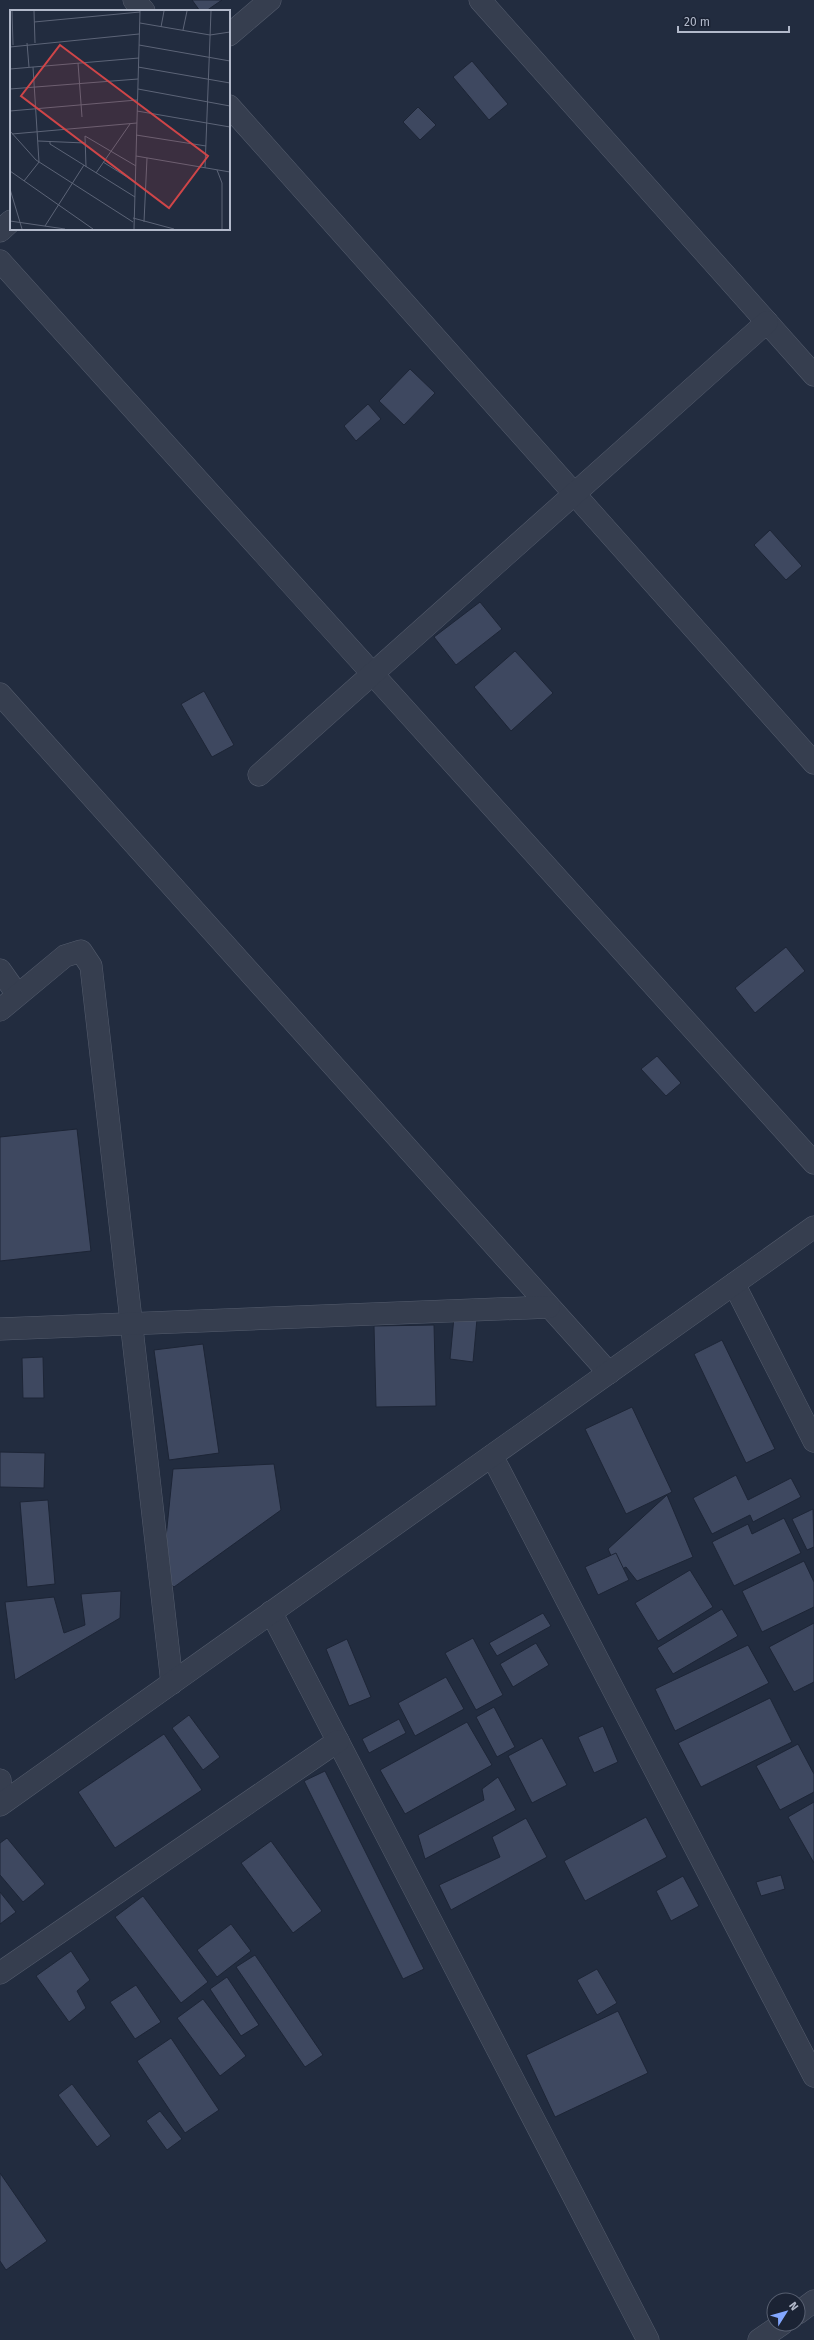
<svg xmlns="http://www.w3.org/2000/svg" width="814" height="2340" viewBox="0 0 814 2340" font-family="'Fira Sans',sans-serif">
	<rect width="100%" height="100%" fill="#222c3f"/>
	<g fill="#3e4860" stroke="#1d2536">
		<polygon points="192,0 222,0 206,11 200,11"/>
		<polygon points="472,61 508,104 489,120 453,77"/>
		<polygon points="418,107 436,125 420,140 403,122"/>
		<polygon points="410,369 435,393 404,425 379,401"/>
		<polygon points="368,404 381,419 356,441 344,426"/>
		<polygon points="770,530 802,566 786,580 754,545"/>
		<polygon points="480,602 502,629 456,665 434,637"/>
		<polygon points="515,651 553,693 511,731 474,687"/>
		<polygon points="204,691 234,745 212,757 181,704"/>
		<polygon points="786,947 805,971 755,1013 735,988"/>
		<polygon points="657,1056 681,1083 666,1096 641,1069"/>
		<polygon points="77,1129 91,1251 0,1261 0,1137"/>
		<polygon points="454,1317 477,1319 473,1362 450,1359"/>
		<polygon points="434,1325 436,1406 376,1407 374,1326"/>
		<polygon points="722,1340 775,1449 746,1463 694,1354"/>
		<polygon points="203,1344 219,1453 169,1460 154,1350"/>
		<polygon points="43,1357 44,1398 23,1398 22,1358"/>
		<polygon points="632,1407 672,1492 626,1514 585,1429"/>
		<polygon points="0,1452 45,1453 44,1488 0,1487"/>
		<polygon points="274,1464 281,1510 174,1587 162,1576 173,1469"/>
		<polygon points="736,1475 748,1500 791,1478 801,1497 753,1522 750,1515 712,1534 693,1498"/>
		<polygon points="667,1495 693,1557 637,1581 626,1567 618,1571 608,1549"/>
		<polygon points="48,1500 55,1584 27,1587 20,1502"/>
		<polygon points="813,1509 814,1547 807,1550 792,1519"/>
		<polygon points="784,1518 801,1553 734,1586 712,1542 748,1524 752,1534"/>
		<polygon points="616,1553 629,1580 598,1595 585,1567"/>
		<polygon points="804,1561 814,1582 814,1607 762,1632 742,1591"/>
		<polygon points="690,1570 713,1607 658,1641 635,1603"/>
		<polygon points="121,1591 120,1618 15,1680 5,1602 54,1597 64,1633 85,1625 81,1594"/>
		<polygon points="722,1609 738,1636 673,1674 657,1648"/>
		<polygon points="543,1613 551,1626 497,1656 489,1643"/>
		<polygon points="814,1623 814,1682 794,1692 769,1647"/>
		<polygon points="473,1638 503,1695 476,1710 445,1653"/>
		<polygon points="347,1639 371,1697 349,1706 326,1649"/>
		<polygon points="536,1643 549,1665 513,1687 500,1664"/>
		<polygon points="748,1645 769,1683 675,1731 655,1689"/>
		<polygon points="446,1677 464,1709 415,1736 398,1703"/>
		<polygon points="770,1698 792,1742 701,1787 678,1743"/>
		<polygon points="494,1707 515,1747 497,1757 476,1717"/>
		<polygon points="189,1715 220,1757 203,1770 172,1728"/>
		<polygon points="399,1719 406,1733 369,1753 362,1739"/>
		<polygon points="467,1722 492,1765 405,1814 380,1770"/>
		<polygon points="603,1726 618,1762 594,1773 578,1737"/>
		<polygon points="164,1734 202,1790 115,1848 78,1792"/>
		<polygon points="542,1738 567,1785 532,1803 508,1756"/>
		<polygon points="798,1744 814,1774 814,1792 780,1810 756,1766"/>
		<polygon points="325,1771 424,1969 403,1979 304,1781"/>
		<polygon points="498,1777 516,1810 425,1859 418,1835 484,1800 482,1789"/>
		<polygon points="814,1802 814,1863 788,1817"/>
		<polygon points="646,1817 667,1857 585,1901 564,1861"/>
		<polygon points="526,1818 547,1857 451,1910 439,1885 500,1857 492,1837"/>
		<polygon points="7,1838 45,1884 23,1902 0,1875 0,1843"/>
		<polygon points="271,1841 322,1911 293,1933 241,1863"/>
		<polygon points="781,1875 785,1889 761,1896 756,1882"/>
		<polygon points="683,1876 699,1906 671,1921 656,1891"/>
		<polygon points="0,1892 16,1912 0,1924"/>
		<polygon points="143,1896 208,1982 181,2003 115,1917"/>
		<polygon points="231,1924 251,1951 217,1977 197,1950"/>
		<polygon points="71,1951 90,1980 77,1991 86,2008 69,2022 36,1976"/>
		<polygon points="255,1955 323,2055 305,2067 236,1967"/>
		<polygon points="597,1969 617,2003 597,2015 577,1980"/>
		<polygon points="227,1977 259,2025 241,2036 210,1989"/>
		<polygon points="136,1985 161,2022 135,2039 110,2002"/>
		<polygon points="203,1999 246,2056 220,2076 177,2018"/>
		<polygon points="618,2011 648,2073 555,2117 526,2055"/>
		<polygon points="171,2038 219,2110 185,2133 137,2061"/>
		<polygon points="72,2084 111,2136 97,2147 58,2095"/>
		<polygon points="160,2111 182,2139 167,2150 146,2121"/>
		<polygon points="0,2173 47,2241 6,2270 0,2261"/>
	</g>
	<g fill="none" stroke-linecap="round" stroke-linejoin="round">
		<g stroke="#545c6d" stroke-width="23">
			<g id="minor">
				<polyline points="134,0 144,11"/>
				<polyline points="480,0 814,375"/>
				<polyline points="229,35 270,0"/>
				<polyline points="229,106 814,763"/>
				<polyline points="0,231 11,221"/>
				<polyline points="0,261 814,1163"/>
				<polyline points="0,694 609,1373"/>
				<polyline points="259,775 767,322"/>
				<polyline points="0,970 17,994"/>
				<polyline points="0,1010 65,956 81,951 91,966 172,1683"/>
				<polyline points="734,1284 814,1441"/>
				<polyline points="0,1329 549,1307"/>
				<polyline points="492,1456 814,2076"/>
				<polyline points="271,1612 648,2340"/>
				<polyline points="0,1780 2,1803"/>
				<polyline points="0,1805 814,1227"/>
				<polyline points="0,1973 338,1741"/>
				<polyline points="798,2313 814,2301"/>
				<polyline points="759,2340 782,2324"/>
			</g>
		</g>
		<use href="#minor" stroke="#363e4f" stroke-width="22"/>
	</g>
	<g transform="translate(10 10)">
		<rect width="220" height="220" fill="#222c3f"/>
		<path fill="none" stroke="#5c6477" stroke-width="1" d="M2,1L3,35M24,1L25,33M24,12L130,2M130,13L200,25L220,22M151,17L154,1M173,20L177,1M17,33L19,57M129,35L220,51M0,37L129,24M68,53L72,107M128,57L220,73M0,59L129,48M0,79L128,69M128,79L220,96M0,101L127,90M127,101L220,117M0,121L26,150L123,212M2,124L127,113M126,125L196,136M28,131L75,133M40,131V134L125,187M126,146L220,162M93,152L125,172M76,157L75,126L126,156M195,158L201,1M207,160L212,173V219M0,161L83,219M86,163L120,114M14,171L29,152L23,57M0,179L12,219M123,208L164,219M0,211L55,219M134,212L137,148M35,216L74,155M124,219L130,1"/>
		<path fill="#cf4548" fill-opacity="0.15" stroke="#cf4548" stroke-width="2" d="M50,35L198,146L159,198L11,86Z"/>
		<rect width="220" height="220" fill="none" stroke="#b2b9ca" stroke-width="2"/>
	</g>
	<g transform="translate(786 2312) rotate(53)"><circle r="19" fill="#1b2334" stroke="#575f70"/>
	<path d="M0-3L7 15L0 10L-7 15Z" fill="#83a7ff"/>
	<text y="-6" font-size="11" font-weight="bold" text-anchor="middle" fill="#b2b9ca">N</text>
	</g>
	<path d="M678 26v6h111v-6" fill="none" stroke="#b2b9ca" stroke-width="2"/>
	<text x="684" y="26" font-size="12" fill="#b2b9ca" stroke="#1b2334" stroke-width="3" paint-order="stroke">20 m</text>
</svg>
